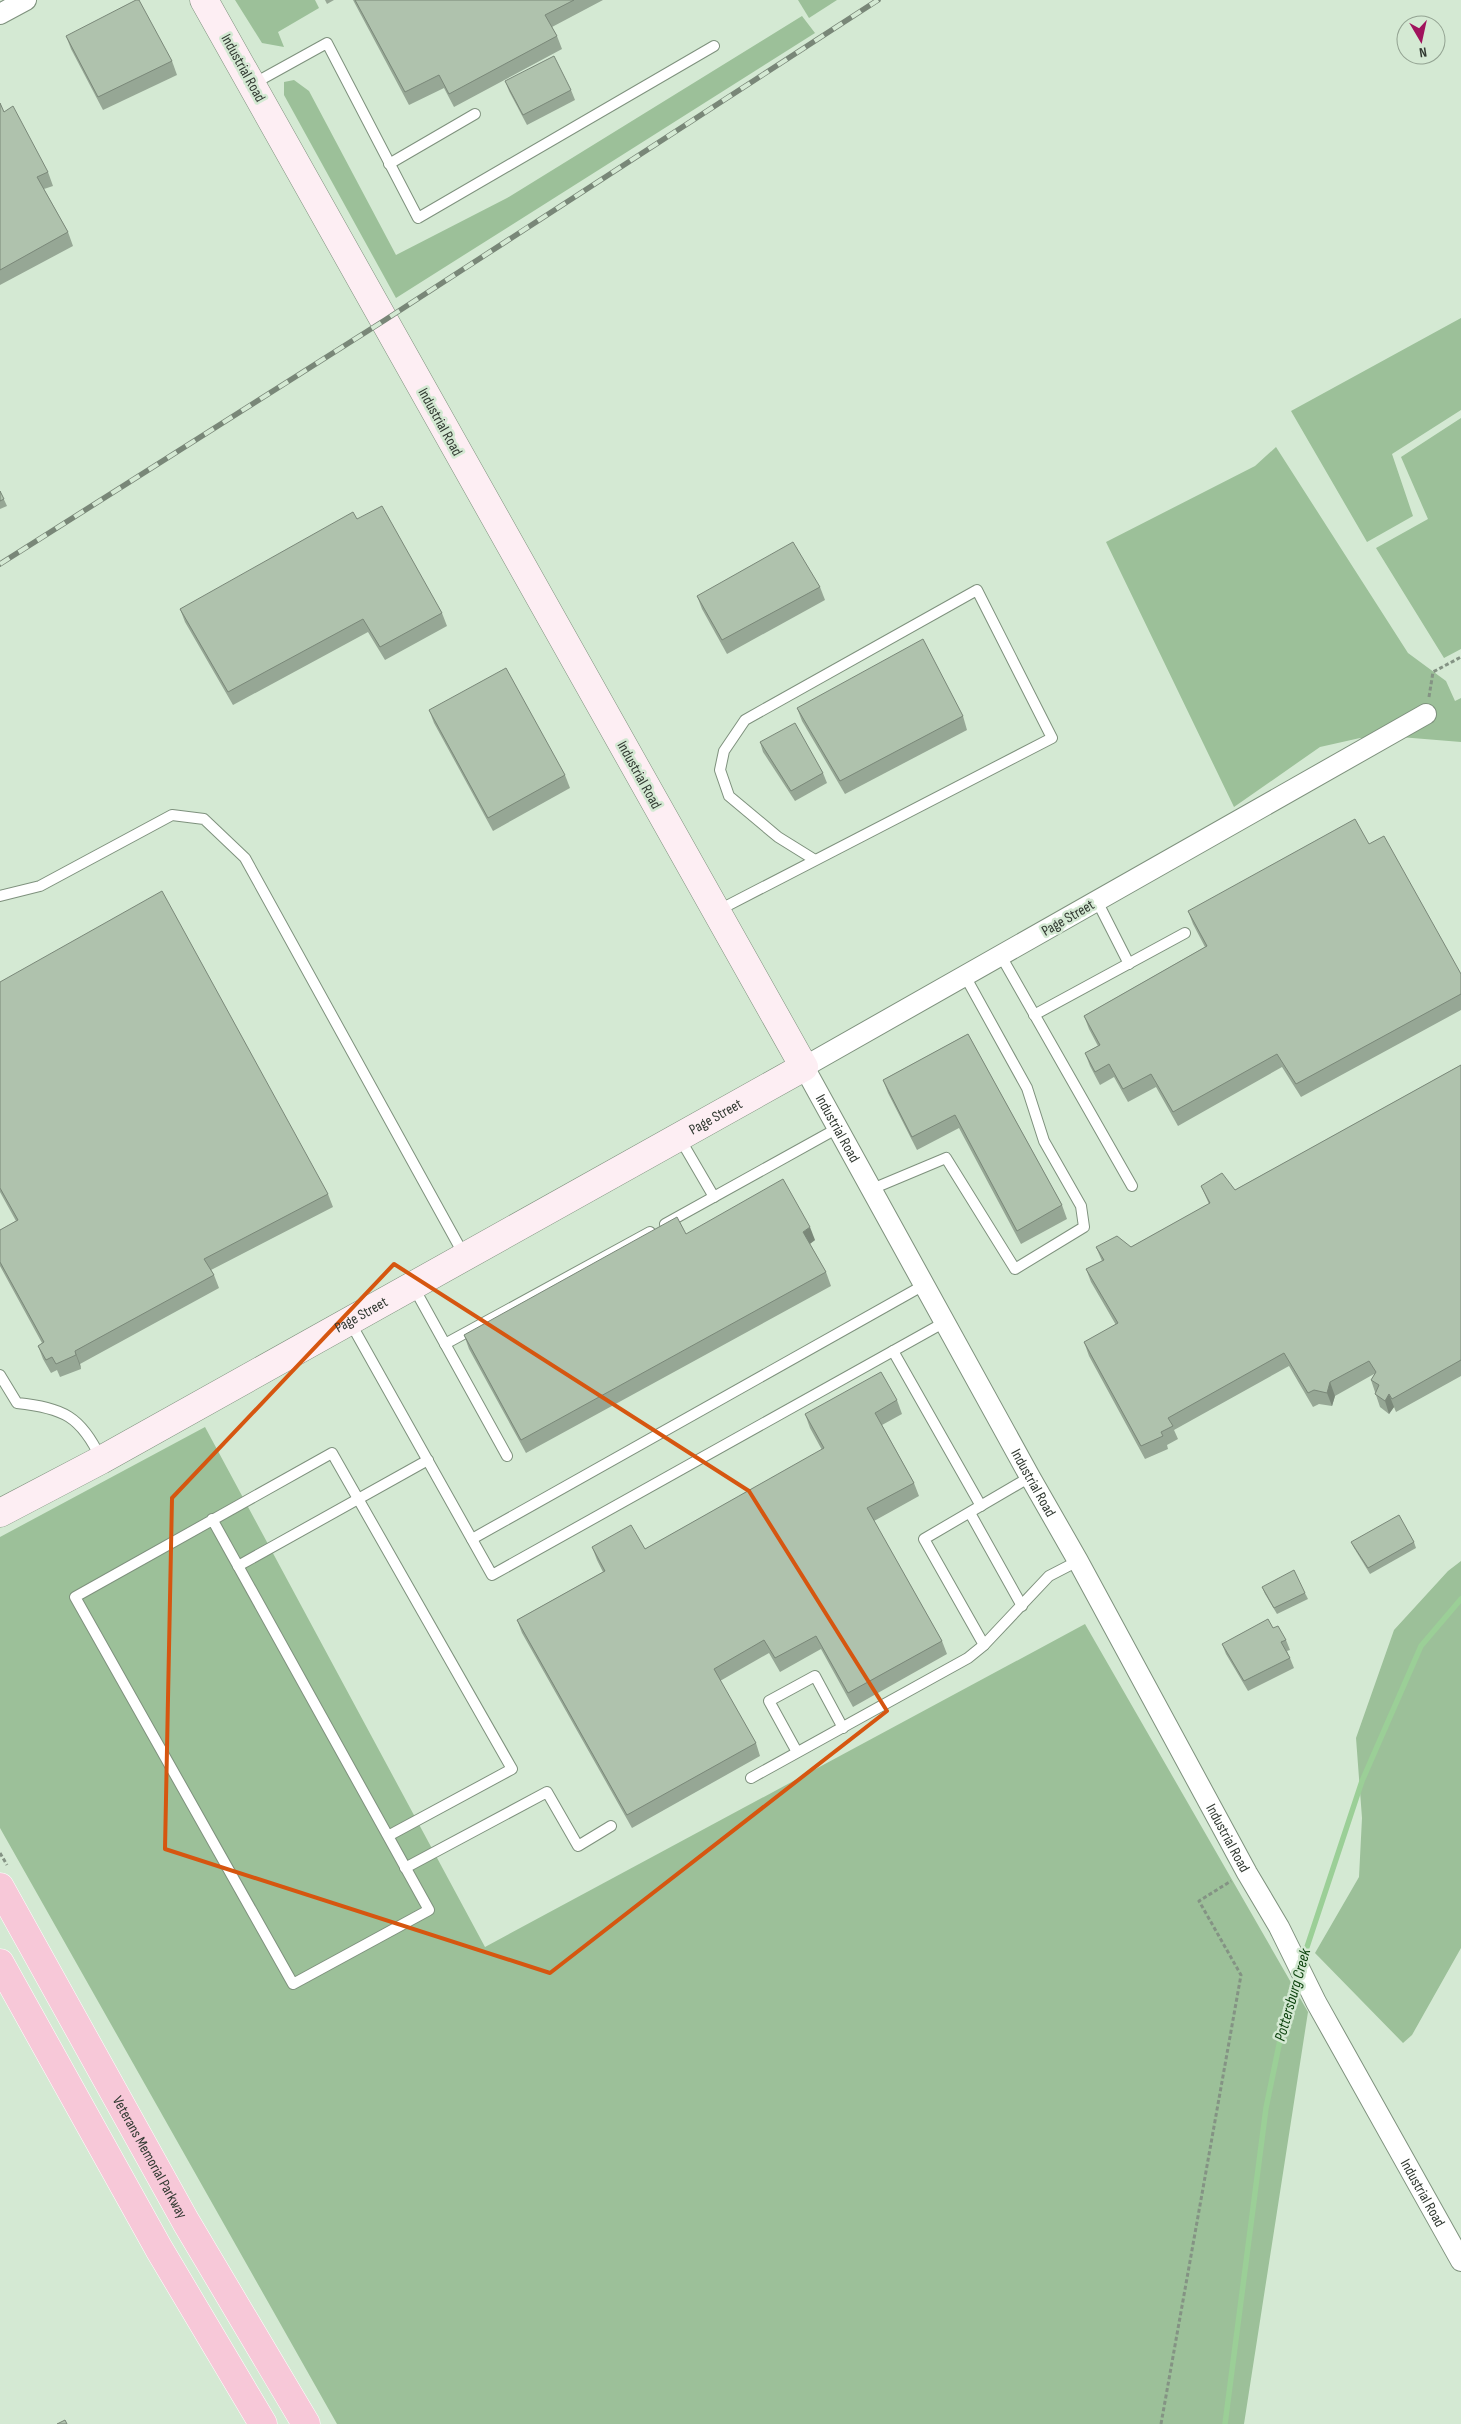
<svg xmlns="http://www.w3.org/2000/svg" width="1461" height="2424" viewBox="0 0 1461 2424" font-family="'Sofia Sans Condensed',sans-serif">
	<rect width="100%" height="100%" fill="#d4e9d3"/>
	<g fill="#9cc099">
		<polygon points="235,0 315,0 319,8 278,32 284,47 262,43"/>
		<polygon points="798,0 837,0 809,18"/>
		<polygon points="802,16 815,33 396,298 284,95 284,82 294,80 309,91 396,255 507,198"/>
		<polygon points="1461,318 1461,410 1392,454 1413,516 1367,542 1291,411"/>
		<polygon points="1461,418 1461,649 1444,658 1376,548 1428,519 1401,457"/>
		<polygon points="1276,447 1408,653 1446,681 1455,701 1461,698 1461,742 1400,737 1360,738 1320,747 1234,807 1106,542 1255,466"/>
		<polygon points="205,1427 485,1947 1085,1624 1308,2012 1244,2424 337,2424 0,1828 0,1537"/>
		<polygon points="1461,1561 1461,1948 1412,2035 1403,2043 1315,1953 1359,1877 1362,1818 1356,1738 1394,1630 1448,1571"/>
	</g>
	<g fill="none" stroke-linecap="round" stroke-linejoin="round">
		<g stroke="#9bcf97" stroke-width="5.5">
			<polyline points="1302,1962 1362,1781 1421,1646 1461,1599"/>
			<polyline points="1225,2424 1266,2108 1286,2011 1298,1975"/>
		</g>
		<g stroke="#7e917d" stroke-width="12">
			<g id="lane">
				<polyline points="253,84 327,43 418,218 714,46"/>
				<polyline points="389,164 475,114"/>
				<polyline points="0,896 40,886 172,815 204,819 245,858 464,1255"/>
				<polyline points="1097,901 1129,964"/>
				<polyline points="717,911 1052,738 977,590 745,720 724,751 720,770 729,796 778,837 815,860"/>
				<polyline points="1001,956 1132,1186"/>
				<polyline points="1034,1015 1185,933"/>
				<polyline points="679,1137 714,1197"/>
				<polyline points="872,1189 946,1158 1015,1269 1084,1227 1081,1206 1044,1141 1027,1088 965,976"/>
				<polyline points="665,1224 838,1128"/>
				<polyline points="413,1286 507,1456"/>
				<polyline points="350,1322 492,1575 945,1322"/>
				<polyline points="445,1344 650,1232"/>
				<polyline points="893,1351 981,1506"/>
				<path d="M0,1375L17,1403C63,1408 81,1416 101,1459"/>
				<polyline points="970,1513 1022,1606"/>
				<path d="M212,1519C285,1649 356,1780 429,1910L293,1984L75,1597L332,1453L512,1769L388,1836"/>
				<polyline points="472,1539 924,1285"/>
				<polyline points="238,1566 428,1460"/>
				<polyline points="984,1645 924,1539 1030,1477"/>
				<polyline points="797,1752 769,1701 815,1676 843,1728"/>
				<polyline points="751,1778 968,1658 984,1645 1049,1576 1078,1561"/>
				<polyline points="405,1868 547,1792 578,1846 611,1826"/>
			</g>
		</g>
		<g stroke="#7e917d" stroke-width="22">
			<g id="street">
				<polyline points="0,14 26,0"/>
				<path id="s1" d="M1426,714L804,1067L1030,1477L1078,1561L1247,1873L1279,1927L1316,2002L1461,2261"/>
			</g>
		</g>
		<g stroke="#7e917d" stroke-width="29">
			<g id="secondary">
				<path id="s2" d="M0,1513L101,1460L804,1067L204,0"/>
			</g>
		</g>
		<g stroke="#fff" stroke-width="29">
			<g id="highway">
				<path id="s3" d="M0,1887L186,2222L306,2424"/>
				<polyline points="0,1963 159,2249 263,2424"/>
			</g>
		</g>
		<g stroke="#849384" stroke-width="3" stroke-dasharray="4 2.5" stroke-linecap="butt">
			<polyline points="1429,697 1433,672 1461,657"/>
			<polyline points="0,1853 7,1865"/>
			<polyline points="1161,2424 1241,1975 1199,1901 1231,1881"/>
		</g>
		<use href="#lane" stroke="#fff" stroke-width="10"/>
		<use href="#street" stroke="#fff" stroke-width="20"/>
		<use href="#secondary" stroke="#fdeef3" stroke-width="28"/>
		<use href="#highway" stroke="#f7c8d8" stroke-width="28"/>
		<g stroke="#798778" stroke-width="5.5">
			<polyline id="rail" points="0,564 385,320 878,0"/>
		</g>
		<use href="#rail" stroke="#d4e9d3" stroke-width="4" stroke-dasharray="11" stroke-linecap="butt"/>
	</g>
	<g fill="#96a795">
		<polygon points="325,0 334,0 327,4"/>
		<polygon points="353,0 603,0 552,27 557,36 562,49 454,107 444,88 409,105"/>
		<polygon points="66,36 172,61 177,75 103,110 71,49"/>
		<polygon points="505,81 571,90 575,100 527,125 509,91"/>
		<polygon points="0,103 4,112 48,172 53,186 44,189 68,232 73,246 0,285"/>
		<polygon points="0,491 7,506 0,509"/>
		<polygon points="357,519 442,613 447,626 385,660 368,632 233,705 185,622 180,609"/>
		<polygon points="820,587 825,600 727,654 702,609 697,596"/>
		<polygon points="797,708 963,716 967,730 845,794 802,721"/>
		<polygon points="429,710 565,775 570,788 493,831 434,723"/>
		<polygon points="760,742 823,773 827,783 795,801 763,752"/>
		<polygon points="1369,844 1461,974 1461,1010 1301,1097 1282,1067 1178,1126 1156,1087 1128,1102 1114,1077 1100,1085 1090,1066 1085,1053 1098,1046 1089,1029 1084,1016 1205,947 1193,924 1188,911"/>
		<polygon points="0,982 328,1194 333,1207 211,1270 214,1275 219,1288 80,1364 81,1369 60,1377 57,1370 51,1373 43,1359 38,1346 42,1343 0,1266 0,1230 16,1221 0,1192"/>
		<polygon points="968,1034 1062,1205 1067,1219 1021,1244 959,1128 917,1150 888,1093 883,1080"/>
		<polygon points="1461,1065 1461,1376 1396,1412 1394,1407 1389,1414 1380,1407 1371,1380 1374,1375 1374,1374 1335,1396 1332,1406 1319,1404 1313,1407 1289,1366 1174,1430 1178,1439 1167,1445 1168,1449 1145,1459 1089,1356 1084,1342 1116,1325 1091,1282 1086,1269 1102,1261 1096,1247 1131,1247 1209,1204 1201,1186 1235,1190"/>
		<polygon points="686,1234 815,1240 810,1244 826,1272 831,1286 526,1453 469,1349 464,1335"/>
		<polygon points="897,1400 902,1414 882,1425 914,1483 919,1496 874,1521 942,1641 947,1654 853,1707 821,1649 780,1672 769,1653 720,1681 756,1743 760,1756 632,1828 522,1633 517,1620 603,1572 597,1560 592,1547 645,1549 822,1450 810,1428 805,1414"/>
		<polygon points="1351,1542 1414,1542 1416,1548 1370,1574 1354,1548"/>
		<polygon points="1262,1587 1305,1593 1308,1599 1277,1614 1265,1594"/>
		<polygon points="1273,1628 1286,1640 1290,1650 1287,1651 1290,1658 1294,1668 1248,1691 1226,1654 1222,1644"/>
	</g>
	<g fill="#7a8879">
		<polygon points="810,1227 815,1240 808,1245 803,1232"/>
		<polygon points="75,1351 80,1364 81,1369 76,1355"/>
		<polygon points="1330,1382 1335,1396 1332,1406 1327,1393"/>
		<polygon points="1389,1394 1394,1407 1389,1414 1385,1401"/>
	</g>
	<g fill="#afc2ad" stroke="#7a8879">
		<polygon points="136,0 139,0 172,61 98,97 66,36"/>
		<polygon points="355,0 574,0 545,15 557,36 449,94 439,75 405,92"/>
		<polygon points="554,56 571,90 523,115 505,81"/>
		<polygon points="0,103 4,112 13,106 48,172 37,177 68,232 0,270"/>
		<polygon points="0,491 4,499 0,501"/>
		<polygon points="382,506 442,613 380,647 363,619 228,692 180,609 353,512 357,519"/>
		<polygon points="793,542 820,587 722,640 697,596"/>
		<polygon points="923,639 963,716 840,781 797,708"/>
		<polygon points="506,668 565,775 488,818 429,710"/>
		<polygon points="795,723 823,773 791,791 760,742"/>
		<polygon points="1355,819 1369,844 1384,836 1461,974 1461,994 1296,1084 1277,1054 1173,1112 1151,1074 1123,1089 1109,1064 1095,1072 1085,1053 1100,1045 1084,1016 1207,946 1188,911"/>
		<polygon points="162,891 328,1194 204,1259 214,1275 75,1351 76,1355 56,1364 52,1357 46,1360 38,1346 44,1342 0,1262 0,1230 18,1220 0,1188 0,982"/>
		<polygon points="968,1034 1062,1205 1017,1231 955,1115 912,1137 883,1080"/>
		<polygon points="1461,1065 1461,1360 1392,1399 1389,1394 1385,1401 1375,1394 1379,1385 1371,1380 1376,1372 1369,1361 1330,1382 1327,1393 1314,1390 1308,1393 1284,1353 1168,1418 1173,1426 1161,1432 1163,1436 1141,1446 1084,1342 1118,1323 1086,1269 1104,1260 1096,1247 1117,1236 1131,1247 1210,1203 1201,1186 1222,1173 1235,1190"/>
		<polygon points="783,1179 810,1227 803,1232 826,1272 521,1440 464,1335 677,1217 686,1234"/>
		<polygon points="881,1372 897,1400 875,1413 914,1483 867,1508 942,1641 848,1693 816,1636 775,1658 764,1640 714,1669 756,1743 627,1815 517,1620 605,1571 592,1547 631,1525 645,1549 824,1448 805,1414"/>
		<polygon points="1399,1515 1414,1542 1368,1568 1351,1542"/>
		<polygon points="1294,1570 1305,1593 1274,1608 1262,1587"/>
		<polygon points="1268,1619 1273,1628 1278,1626 1286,1640 1281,1642 1290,1658 1244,1681 1222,1644"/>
		<polygon points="65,2420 67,2424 57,2424"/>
	</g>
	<path fill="none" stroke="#d65610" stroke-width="4" stroke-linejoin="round" d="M394,1264L749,1491L887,1711L550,1973L165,1849L172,1498Z"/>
	<g text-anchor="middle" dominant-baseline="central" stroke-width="5" stroke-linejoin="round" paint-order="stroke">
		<g font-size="15" fill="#313931" stroke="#d4e9d3">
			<text transform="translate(243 68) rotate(61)">Industrial Road</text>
			<text transform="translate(440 422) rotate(61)">Industrial Road</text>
			<text transform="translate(639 775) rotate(61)">Industrial Road</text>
			<text transform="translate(1068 918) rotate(-30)">Page Street</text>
			<text stroke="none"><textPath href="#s2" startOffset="818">Page Street</textPath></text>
			<text stroke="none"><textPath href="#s1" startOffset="785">Industrial Road</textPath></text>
			<text stroke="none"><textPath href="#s2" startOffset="412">Page Street</textPath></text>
			<text stroke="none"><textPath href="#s1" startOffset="1190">Industrial Road</textPath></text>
			<text stroke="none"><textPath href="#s1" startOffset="1595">Industrial Road</textPath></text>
			<text stroke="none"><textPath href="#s3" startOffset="309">Veterans Memorial Parkway</textPath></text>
			<text stroke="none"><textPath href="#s1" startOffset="2000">Industrial Road</textPath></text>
		</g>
		<g font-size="16" font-style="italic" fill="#0e440f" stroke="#d4e9d3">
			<text transform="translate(1293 1995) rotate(-74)">Pottersburg Creek</text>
		</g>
	</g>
	<g transform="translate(1421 40) rotate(171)"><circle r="24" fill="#d4e9d3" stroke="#93a392"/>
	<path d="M0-4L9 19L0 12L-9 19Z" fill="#a0135d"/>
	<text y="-8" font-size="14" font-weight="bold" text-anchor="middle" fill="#313931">N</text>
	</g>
</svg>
